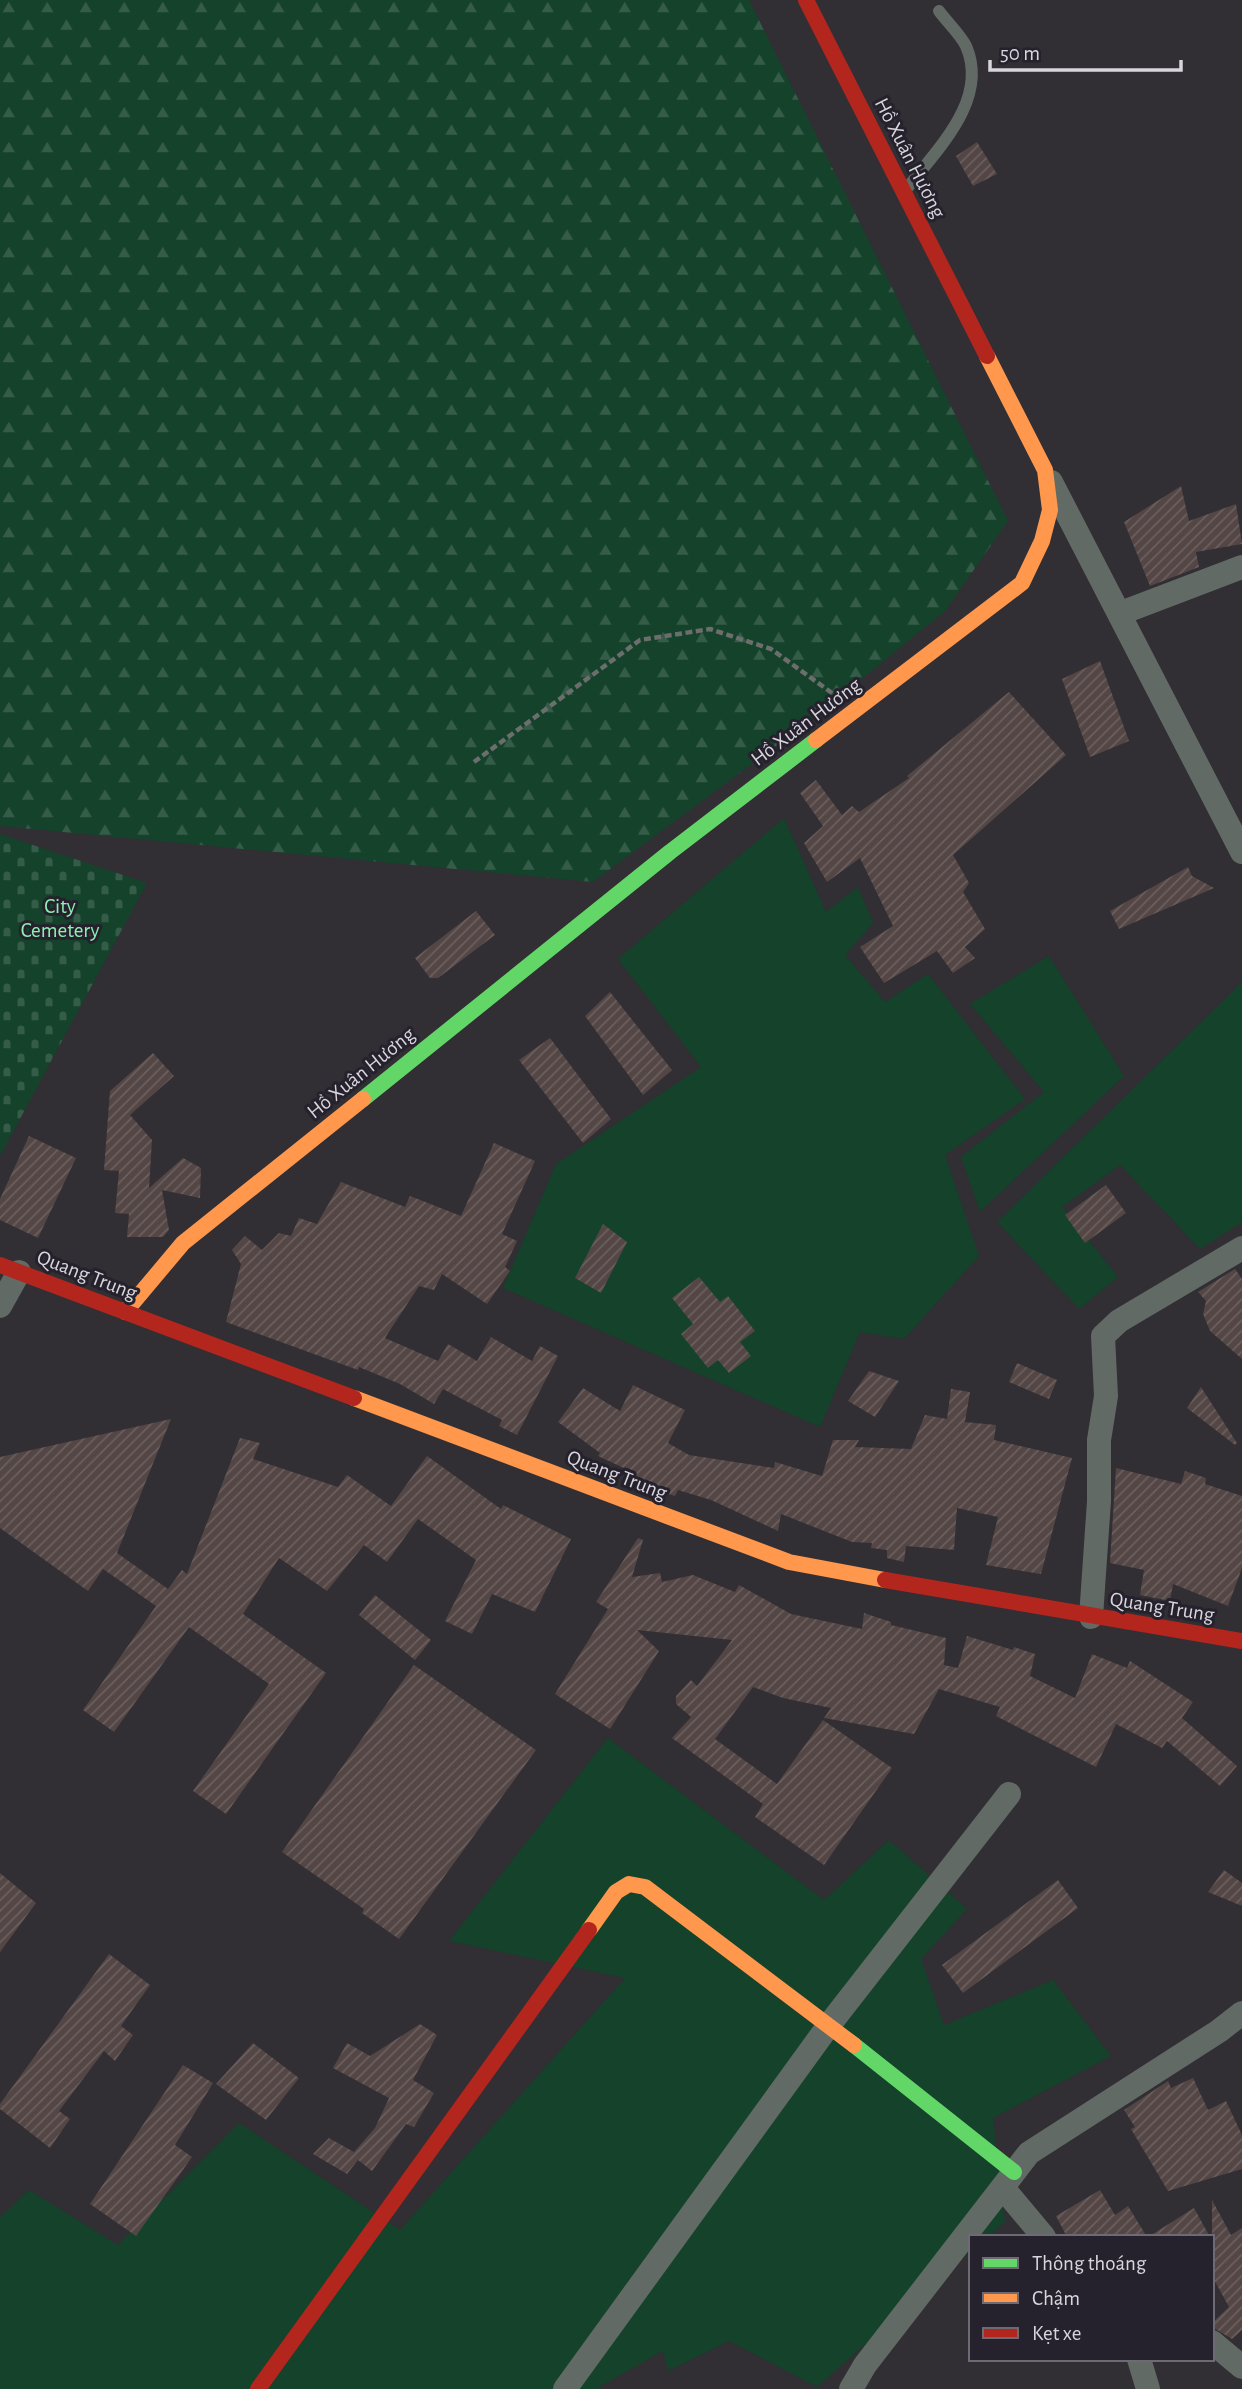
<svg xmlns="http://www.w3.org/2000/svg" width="1242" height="2389" viewBox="0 0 1242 2389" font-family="'Alegreya Sans',sans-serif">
	<defs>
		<pattern id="forest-firs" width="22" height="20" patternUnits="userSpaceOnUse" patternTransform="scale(1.75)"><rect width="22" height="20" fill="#14422a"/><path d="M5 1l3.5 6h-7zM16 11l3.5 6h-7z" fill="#355c48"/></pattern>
		<pattern id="cemetery-stones" width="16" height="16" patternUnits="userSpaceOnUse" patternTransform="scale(1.75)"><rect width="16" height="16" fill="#14422a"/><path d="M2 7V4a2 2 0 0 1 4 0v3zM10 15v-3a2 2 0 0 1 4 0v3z" fill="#355c48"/></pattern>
		<pattern id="building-hatch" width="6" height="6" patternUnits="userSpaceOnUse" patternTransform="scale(1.75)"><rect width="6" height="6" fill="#534644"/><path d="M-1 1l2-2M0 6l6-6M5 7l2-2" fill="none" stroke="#6b605f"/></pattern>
	</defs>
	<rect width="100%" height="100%" fill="#312e34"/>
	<g fill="#14422a">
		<polygon points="784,818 826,912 858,887 873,923 845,955 885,1002 928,974 1025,1099 945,1155 979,1256 904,1339 860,1332 820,1427 503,1288 556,1164 701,1067 618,959"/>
		<polygon points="1049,956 1124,1076 980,1212 961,1157 1044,1092 970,1004"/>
		<polygon points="1242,982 1242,1222 1200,1249 1120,1165 1062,1207 1118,1277 1079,1309 997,1222"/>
		<polygon points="608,1738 824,1900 889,1840 967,1909 921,1959 944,2025 1053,1980 1111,2056 993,2118 1005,2222 988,2237 971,2237 971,2251 817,2387 729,2341 668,2371 663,2351 599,2387 600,2389 0,2389 0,2217 29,2190 118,2245 239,2123 400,2230 625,1978 449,1941"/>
	</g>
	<polygon fill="url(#forest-firs)" points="0,0 749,0 1008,521 945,611 811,720 593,882 0,826"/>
	<polygon fill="url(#cemetery-stones)" points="0,834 147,883 0,1156"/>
	<g fill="url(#building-hatch)">
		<polygon points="977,142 997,174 973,186 956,156"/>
		<polygon points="1181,486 1189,521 1236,504 1242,544 1196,552 1199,567 1150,586 1124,522"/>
		<polygon points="1100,661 1129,741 1090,757 1062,679"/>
		<polygon points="1009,692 1066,755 953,855 969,883 963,892 985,929 965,947 975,958 953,973 937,951 884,983 860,947 893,926 860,858 827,882 804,843 823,826 800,793 816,780 842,815 852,806 859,812 909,778 907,776"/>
		<polygon points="1188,867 1192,876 1214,888 1119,929 1110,911"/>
		<polygon points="476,911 495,935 438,978 430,978 415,958"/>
		<polygon points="610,992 672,1070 643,1095 585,1016"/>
		<polygon points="550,1038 611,1119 583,1143 519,1060"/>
		<polygon points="153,1053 174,1076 130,1115 152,1140 149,1188 183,1158 201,1168 200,1198 162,1190 169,1230 163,1237 127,1237 129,1214 115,1213 119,1171 104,1170 110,1091"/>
		<polygon points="29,1136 76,1158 38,1238 0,1220 0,1199"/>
		<polygon points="494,1143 535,1161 502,1234 517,1241 505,1267 510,1271 487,1304 442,1274 434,1290 419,1286 385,1338 438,1361 448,1344 477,1361 491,1337 532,1361 540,1346 558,1356 517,1435 499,1426 502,1420 443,1389 434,1404 400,1384 359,1367 358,1370 226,1322 241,1264 232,1250 245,1236 262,1250 279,1233 291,1236 299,1218 317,1224 341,1182 405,1207 410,1196 461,1216"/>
		<polygon points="1106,1185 1126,1213 1085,1243 1065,1215"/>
		<polygon points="603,1224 627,1242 601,1293 575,1278"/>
		<polygon points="1235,1269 1242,1279 1242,1359 1210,1331 1203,1314 1206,1301 1198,1292"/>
		<polygon points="699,1277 720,1302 728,1296 755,1331 740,1342 751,1356 729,1373 718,1360 708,1368 681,1334 693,1324 672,1298"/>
		<polygon points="1017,1363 1057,1380 1049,1399 1009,1382"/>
		<polygon points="869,1371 899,1381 875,1417 848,1401"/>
		<polygon points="633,1385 685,1410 668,1443 689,1455 774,1468 775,1462 822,1476 833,1440 859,1440 855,1447 911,1449 925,1415 947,1419 951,1389 970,1392 965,1422 996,1425 994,1440 1072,1458 1041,1574 986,1565 998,1517 957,1508 954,1550 906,1546 904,1562 887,1558 887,1550 871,1548 872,1543 852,1542 781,1514 778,1531 711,1500 678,1490 675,1496 656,1490 626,1473 628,1470 598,1456 600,1453 558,1422 583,1388 620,1411"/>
		<polygon points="1201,1387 1237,1443 1235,1445 1187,1408"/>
		<polygon points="171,1419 117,1553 168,1589 182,1570 187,1574 240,1438 260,1443 253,1459 338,1487 347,1475 391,1506 427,1456 501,1509 503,1505 571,1539 535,1612 492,1594 472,1634 445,1621 476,1560 418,1519 387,1562 364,1545 327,1591 279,1558 243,1614 326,1673 226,1814 193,1791 269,1684 189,1627 114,1732 83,1710 156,1606 103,1569 88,1591 0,1528 0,1457"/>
		<polygon points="1116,1468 1181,1484 1185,1471 1206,1478 1205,1484 1242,1496 1242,1568 1228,1606 1173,1584 1170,1601 1140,1595 1144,1570 1110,1563"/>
		<polygon points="638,1538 643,1540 632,1577 660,1573 662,1582 693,1575 735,1592 739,1585 791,1614 862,1629 864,1613 891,1622 891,1625 946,1638 944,1665 958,1668 967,1636 1013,1650 1014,1647 1035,1654 1030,1676 1075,1698 1092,1654 1127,1668 1130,1661 1193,1702 1182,1718 1237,1766 1220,1786 1167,1741 1162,1748 1116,1724 1096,1767 996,1716 1000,1707 939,1689 914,1734 824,1718 831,1708 783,1698 753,1687 715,1739 777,1784 823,1720 892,1768 824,1865 755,1817 763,1804 672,1738 691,1717 676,1704 676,1696 691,1680 697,1686 732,1640 637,1630 659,1651 610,1729 555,1694 608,1609 596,1602"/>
		<polygon points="375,1595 431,1640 415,1660 359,1615"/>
		<polygon points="414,1665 536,1750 399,1939 362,1913 364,1909 282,1852"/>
		<polygon points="1224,1870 1242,1883 1242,1906 1208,1892"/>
		<polygon points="0,1873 36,1903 0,1952"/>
		<polygon points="1058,1880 1078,1908 963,1993 942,1965"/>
		<polygon points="109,1954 150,1985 121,2026 133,2035 115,2061 104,2051 59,2111 70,2119 50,2148 0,2109 0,2104"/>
		<polygon points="420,2024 437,2035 413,2080 434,2093 414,2127 406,2124 372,2171 358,2160 347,2174 313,2154 329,2138 354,2152 375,2128 389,2098 333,2068 347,2043 370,2056"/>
		<polygon points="253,2043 299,2078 266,2120 216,2084"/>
		<polygon points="183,2065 213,2083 175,2145 192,2157 136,2236 90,2204"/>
		<polygon points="1193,2078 1208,2110 1226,2101 1242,2135 1242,2169 1168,2191 1131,2129 1135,2127 1124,2110 1168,2081 1171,2088"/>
		<polygon points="1100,2190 1115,2215 1128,2206 1147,2237 1067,2237 1056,2216"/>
		<polygon points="1212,2200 1231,2235 1242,2228 1242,2330 1232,2339 1212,2327 1212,2323 1229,2307 1212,2276"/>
		<polygon points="1194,2208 1210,2237 1148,2237"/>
	</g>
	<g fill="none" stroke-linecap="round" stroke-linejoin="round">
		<polyline stroke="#6b6e6d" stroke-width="4.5" stroke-dasharray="7 3.5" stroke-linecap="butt" points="474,762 640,640 710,629 771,649 832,693"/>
		<path stroke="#616a64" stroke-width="12" d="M905,191C935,151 990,101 966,46C960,34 947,22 939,11"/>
		<g stroke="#616a64" stroke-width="24">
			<polyline points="1051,482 1242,852"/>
			<polyline points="1121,613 1242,567"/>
			<polyline points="0,1306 19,1272"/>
			<polyline points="1091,1617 1099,1501 1099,1440 1106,1396 1103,1336 1119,1321 1242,1248"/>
			<polyline points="1003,2188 1044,2237"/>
			<polyline points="1212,2342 1242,2367"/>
			<polyline points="1139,2359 1148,2389"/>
			<polyline points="565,2389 829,2025 1009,1794"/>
			<polyline points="851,2389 865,2365 1029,2153 1219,2031 1242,2013"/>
		</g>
		<g stroke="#63d668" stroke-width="16">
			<polyline points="363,1099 670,852 816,740"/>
			<polyline points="854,2045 1014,2172"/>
		</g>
		<g stroke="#ff974d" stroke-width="16">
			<polyline points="816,740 1022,583 1042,541 1050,510 1045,470 987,356"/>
			<polyline points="125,1312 183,1243 363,1099"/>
			<polyline points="354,1398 789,1562 885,1580"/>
			<polyline points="589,1930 616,1892 629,1884 645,1887 854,2045"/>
		</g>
		<g stroke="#b3261e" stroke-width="16">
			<polyline points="806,0 987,356"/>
			<polyline points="0,1265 354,1398"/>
			<polyline points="885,1580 1242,1641"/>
			<polyline points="258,2389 589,1930"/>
		</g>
	</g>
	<g text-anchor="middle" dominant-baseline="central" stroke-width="6" stroke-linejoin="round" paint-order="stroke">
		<g font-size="21" fill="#d8d5dd" stroke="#26222d">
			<text transform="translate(910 158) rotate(63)">Hồ Xuân Hương</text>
			<text transform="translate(806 722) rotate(-37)">Hồ Xuân Hương</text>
			<text transform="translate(361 1073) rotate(-39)">Hồ Xuân Hương</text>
			<text transform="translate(87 1275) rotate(21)">Quang Trung</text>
			<text transform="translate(617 1475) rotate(21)">Quang Trung</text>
			<text transform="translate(1162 1607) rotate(9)">Quang Trung</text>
		</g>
		<g font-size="21" fill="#8ff0b3" stroke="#26222d">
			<text x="60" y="906">City<tspan x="60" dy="24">Cemetery</tspan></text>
		</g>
	</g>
	<rect x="969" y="2235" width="245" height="126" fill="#26222d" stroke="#6d6a73" stroke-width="2"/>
	<rect x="983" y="2258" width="35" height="10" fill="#63d668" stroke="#6d6a73" stroke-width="2"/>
	<text x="1032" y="2270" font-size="21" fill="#d8d5dd">Thông thoáng</text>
	<rect x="983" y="2293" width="35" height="10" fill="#ff974d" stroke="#6d6a73" stroke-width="2"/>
	<text x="1032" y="2305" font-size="21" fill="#d8d5dd">Chậm</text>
	<rect x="983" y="2328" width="35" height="10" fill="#b3261e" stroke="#6d6a73" stroke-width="2"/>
	<text x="1032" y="2340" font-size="21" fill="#d8d5dd">Kẹt xe</text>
	<path d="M990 60v10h191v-10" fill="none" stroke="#d8d5dd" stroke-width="3.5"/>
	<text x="1000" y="60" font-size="21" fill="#d8d5dd" stroke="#26222d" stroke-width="5" paint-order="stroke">50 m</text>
</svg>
